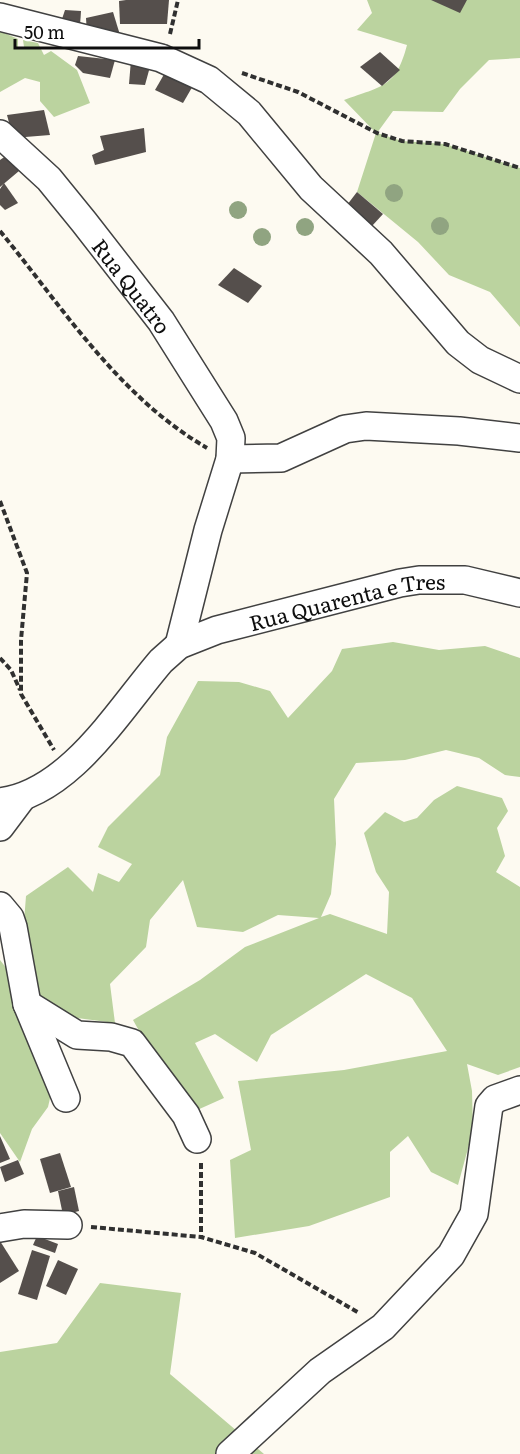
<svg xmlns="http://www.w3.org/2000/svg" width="520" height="1454" viewBox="0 0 520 1454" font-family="Literata,serif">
	<rect width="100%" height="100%" fill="#fdfaf1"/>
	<g fill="#bbd39f">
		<path d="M367,0H520V58L489,60L460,89L443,112L393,111L377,133L402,141L445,144L520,168V327L490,292L449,275L418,242L357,192L376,133L344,100C383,86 396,87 407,45L357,30L372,13Z"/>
		<polygon points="0,31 18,39 18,49 24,47 23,40 38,43 44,55 51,51 77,70 90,103 54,117 40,101 40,82 25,78 0,92"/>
		<polygon points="393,642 439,650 485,646 520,658 520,777 505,775 479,758 446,750 405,760 356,763 334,799 336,844 331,894 321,917 330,914 387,934 389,892 376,872 364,833 385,812 404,822 417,818 434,800 457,786 502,798 508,811 497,828 505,856 496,872 520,887 520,1067 498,1075 467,1064 472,1091 473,1130 458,1185 431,1172 408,1136 390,1152 390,1197 309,1226 235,1238 230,1160 251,1150 238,1081 344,1070 447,1051 412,998 366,974 271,1035 257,1062 215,1034 195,1043 224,1098 186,1115 133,1020 200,980 245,947 319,918 278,915 243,932 197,927 183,880 150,920 146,947 110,984 115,1023 77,1018 35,993 23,935 26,896 68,867 93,892 98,873 119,882 132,864 98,847 108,827 160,775 167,737 198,681 239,682 270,691 288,718 332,671 342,649"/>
		<polygon points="0,960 7,969 38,1066 51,1094 48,1107 32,1129 20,1162 0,1133"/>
		<polygon points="100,1283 181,1293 170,1374 264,1454 0,1454 0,1352 57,1343"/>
	</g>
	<g fill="#554f4c">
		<polygon points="126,0 169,0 167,24 120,24 119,1"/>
		<polygon points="431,0 467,0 460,13"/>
		<polygon points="65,10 81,11 80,26 60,25"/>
		<polygon points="113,12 120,35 87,33 86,18"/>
		<polygon points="380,52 400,70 382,86 360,67"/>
		<polygon points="78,56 115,60 110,78 83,73 75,65"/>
		<polygon points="131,60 151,63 145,85 129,84"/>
		<polygon points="166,71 194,84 183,103 155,90"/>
		<polygon points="44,110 50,135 13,138 7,115"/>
		<polygon points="144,128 146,152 95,165 92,155 104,150 100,136"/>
		<polygon points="10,153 19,171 0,187 0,160"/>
		<polygon points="4,183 18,203 5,210 0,205 0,189"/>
		<polygon points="357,192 383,214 372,226 347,205"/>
		<polygon points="234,268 262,286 248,303 218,285"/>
		<polygon points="0,1136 10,1159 0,1163"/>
		<polygon points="60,1153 71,1187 50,1193 40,1159"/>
		<polygon points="18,1160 24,1174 5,1182 0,1167"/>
		<polygon points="74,1187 79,1211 63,1215 58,1191"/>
		<polygon points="37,1236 58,1244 55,1253 33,1245"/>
		<polygon points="0,1241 19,1271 0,1283"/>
		<polygon points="32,1250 50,1256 37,1300 18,1294"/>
		<polygon points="58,1260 78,1269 66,1295 46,1286"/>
	</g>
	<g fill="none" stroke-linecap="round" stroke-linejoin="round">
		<g stroke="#414141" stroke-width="30">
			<g id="street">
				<polyline points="0,17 161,58 209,80 249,113 311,188 381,253 458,343 480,360 520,379"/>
				<path id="s1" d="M0,134L49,179L84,222L161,321L224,421L231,438L230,459L208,530L179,645"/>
				<polyline points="230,459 281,458 345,429 366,426 459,431 520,438"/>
				<path id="s2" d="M0,802C70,793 118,711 161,661L179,645L217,630L400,583L419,580H465L520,593"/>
				<polyline points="0,827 21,799"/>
				<polyline points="0,906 10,918 13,927 27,1004 66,1098"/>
				<polyline points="27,1004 77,1035 111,1037 132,1043 186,1115 197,1139"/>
				<polyline points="0,1228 24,1224 68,1225"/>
				<polyline points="230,1454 320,1371 383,1327 451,1255 474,1214 489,1106 495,1099 520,1090"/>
			</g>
		</g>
		<g stroke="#303030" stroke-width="4" stroke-dasharray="6 3" stroke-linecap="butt">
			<polyline points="170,34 178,0"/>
			<polyline points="242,73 298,92 377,133 402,141 445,144 520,168"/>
			<path d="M0,231C63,308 119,397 207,448"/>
			<polyline points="0,501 27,573 21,640 21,694 54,750"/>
			<polyline points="0,658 11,670 20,690"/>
			<polyline points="201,1163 201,1237"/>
			<polyline points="91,1227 201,1237 255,1253 359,1313"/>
		</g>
		<use href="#street" stroke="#fff" stroke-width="27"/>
	</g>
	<g fill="#90a481">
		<circle cx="394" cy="193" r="9"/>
		<circle cx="238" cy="210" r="9"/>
		<circle cx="440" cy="226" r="9"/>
		<circle cx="305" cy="227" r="9"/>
		<circle cx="262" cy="237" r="9"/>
	</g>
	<g text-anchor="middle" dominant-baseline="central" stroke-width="6" stroke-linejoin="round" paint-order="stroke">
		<g font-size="21" fill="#0e0e0e" stroke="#fff">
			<text stroke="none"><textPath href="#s1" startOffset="202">Rua Quatro</textPath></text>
			<text stroke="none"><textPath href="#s2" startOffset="418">Rua Quarenta e Tres</textPath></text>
		</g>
	</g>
	<path d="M15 39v9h184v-9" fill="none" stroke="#0e0e0e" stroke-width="3"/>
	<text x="24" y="39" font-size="18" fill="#0e0e0e" stroke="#ffffff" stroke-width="4.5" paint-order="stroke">50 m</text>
</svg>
